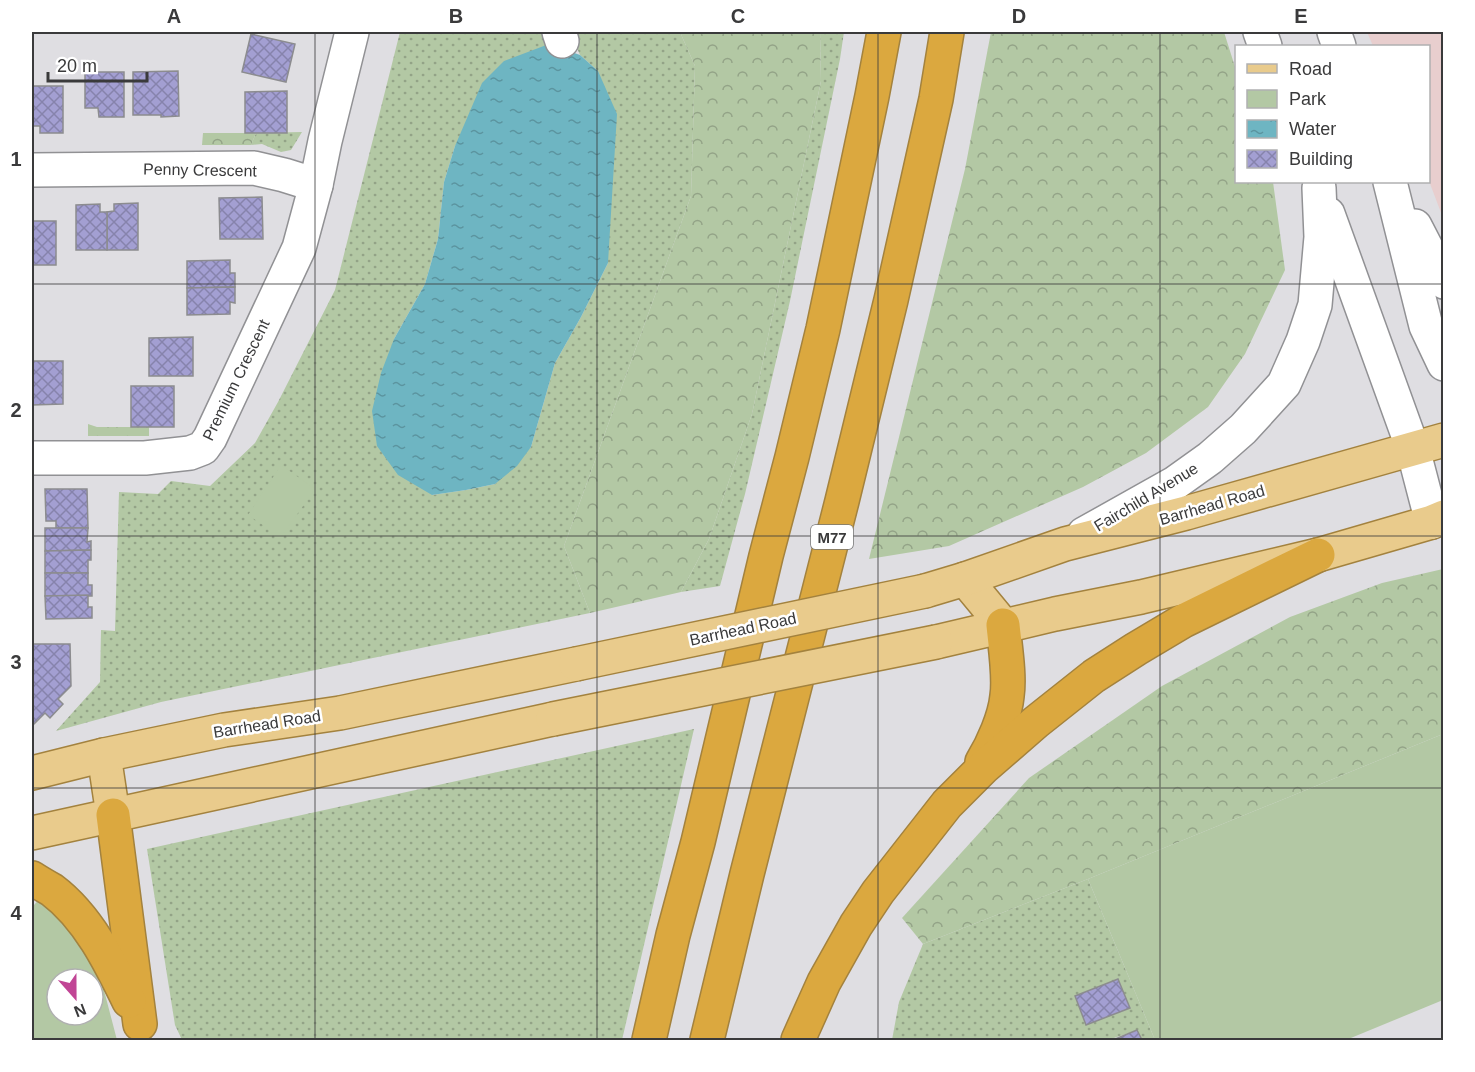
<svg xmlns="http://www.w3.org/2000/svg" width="1475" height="1072" viewBox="0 0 1475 1072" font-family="Helvetica,sans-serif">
	<defs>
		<pattern id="grass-dots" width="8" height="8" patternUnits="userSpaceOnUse" patternTransform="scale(1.5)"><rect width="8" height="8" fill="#b3c8a4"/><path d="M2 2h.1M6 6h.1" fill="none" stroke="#93a387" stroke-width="1.8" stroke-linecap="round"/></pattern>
		<pattern id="forest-crowns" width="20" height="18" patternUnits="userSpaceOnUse" patternTransform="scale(1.5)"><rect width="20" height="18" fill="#b3c8a4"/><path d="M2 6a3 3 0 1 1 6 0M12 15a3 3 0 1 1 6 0" fill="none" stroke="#93a387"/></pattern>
		<pattern id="water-ripples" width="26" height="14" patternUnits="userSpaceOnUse" patternTransform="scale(1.5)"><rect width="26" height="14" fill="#6eb5c2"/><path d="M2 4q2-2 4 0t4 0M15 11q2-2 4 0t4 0" fill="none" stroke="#5b949f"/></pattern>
		<pattern id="building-cross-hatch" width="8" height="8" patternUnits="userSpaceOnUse" patternTransform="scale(1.5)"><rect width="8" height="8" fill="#a39fd2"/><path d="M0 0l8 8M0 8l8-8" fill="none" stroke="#8683ac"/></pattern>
	</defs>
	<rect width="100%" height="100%" fill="#dfdee2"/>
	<polygon fill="#e8cece" points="1367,32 1443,32 1443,218 1429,181 1428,46 1373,46"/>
	<g fill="url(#grass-dots)">
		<polygon points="400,32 543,32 549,44 455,146 444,182 438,239 425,284 394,339 432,495 466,490 495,484 531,447 555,363 581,317 608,263 598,71 580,55 570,32 680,32 695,66 691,196 564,546 590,613 161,702 56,731 100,682 101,630 115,631 119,492 158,494 171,481 210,486 255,443 278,402 335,290"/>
		<polygon points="820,32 844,32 840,59 790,301 745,494 720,586 681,592 709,539 752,414 821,81"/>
		<polygon points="302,132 291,150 281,152 262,144 251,145 256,133"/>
		<polygon points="694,729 622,1040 182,1040 175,1025 147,849"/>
		<polygon points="1088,879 1155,1040 1136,1040 1132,1032 1108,1040 892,1040 899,1002 923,944"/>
	</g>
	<g fill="url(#forest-crowns)">
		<polygon points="680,32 820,32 821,81 752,414 709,539 681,592 590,613 564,546 691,196 695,66"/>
		<polygon points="991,32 1224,32 1236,70 1236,182 1273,182 1285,270 1245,354 1208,407 1146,453 1083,487 949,546 869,559 965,169"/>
		<polygon points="203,133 256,133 251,145 202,145"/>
		<polygon points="88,424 97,427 149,427 149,436 88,436"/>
		<polygon points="1443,569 1443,734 1088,879 923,944 902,918 1029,778 1162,686 1290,617 1382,583"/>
	</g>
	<g fill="#b3c8a4" fill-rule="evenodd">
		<polygon points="281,465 315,489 281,537 248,515"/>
		<polygon points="1443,734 1443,1000 1346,1040 1155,1040 1088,879"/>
		<path d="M42,896L69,921L100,975L117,1040H32V904L34,905ZM57,979H93V1015H57Z"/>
	</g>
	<polygon fill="url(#water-ripples)" points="549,44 580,55 598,71 617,114 608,263 581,317 555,363 531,447 517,466 495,484 466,490 432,495 398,475 377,446 372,411 381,373 394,339 425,284 438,239 444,182 455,146 482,83 504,61"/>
	<g fill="url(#building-cross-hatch)" stroke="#8c8c8f" stroke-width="1.5">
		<polygon points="251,34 295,44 286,82 242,72"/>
		<polygon points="178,71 179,116 161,117 161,115 133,115 133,72"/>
		<polygon points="85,72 124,72 124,117 99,117 98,108 85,108"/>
		<polygon points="32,86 63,86 63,133 40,133 40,126 32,126"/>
		<polygon points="287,91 287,133 245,133 245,92"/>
		<polygon points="262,197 263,239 220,239 219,198"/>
		<polygon points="138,203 138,250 107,250 107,212 114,211 114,204"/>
		<polygon points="100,204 100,212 107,212 107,250 76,250 76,205"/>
		<rect x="32" y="221" width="24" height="44"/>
		<polygon points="230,260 230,273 235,273 235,287 187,288 187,261"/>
		<polygon points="235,287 235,303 230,302 230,314 187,315 187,288"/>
		<polygon points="193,337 193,376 149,376 149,338"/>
		<polygon points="32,361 63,361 63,404 32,405"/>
		<rect x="131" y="386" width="43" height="41"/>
		<polygon points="45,489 87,489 88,528 56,528 56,521 46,521"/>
		<polygon points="45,528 88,528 87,542 91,541 91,550 45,551"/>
		<polygon points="91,550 91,560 88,560 88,573 45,573 45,551"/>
		<polygon points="45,573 88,573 88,585 92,585 92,596 45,596"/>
		<polygon points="88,595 88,607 92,607 92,618 46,619 45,596"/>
		<polygon points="32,644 70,644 71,686 58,699 63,704 50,718 45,713 32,726"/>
		<polygon points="1118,979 1130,1008 1086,1025 1075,996"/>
		<polygon points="1137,1030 1142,1040 1113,1040"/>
	</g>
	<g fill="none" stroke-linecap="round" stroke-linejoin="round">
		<g stroke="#919194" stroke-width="36">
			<g id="minor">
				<polyline points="559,32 562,41"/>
				<polyline points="1260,32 1265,46"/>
				<polyline points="1334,32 1339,46"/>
				<polyline points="32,170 254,168 284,175 316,185 325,141 352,32"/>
				<polyline points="1390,182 1426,326 1444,364"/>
				<polyline points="1328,214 1413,449 1432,522"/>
				<polyline points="1415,226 1444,282"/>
				<polyline points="32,458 145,458 190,453 203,448 210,438 299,248 316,185"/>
				<polyline points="1084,534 1175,483 1210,458 1243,429 1284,384 1303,341 1315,305 1321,237 1319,188"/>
			</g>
		</g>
		<g stroke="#a3823e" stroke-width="36">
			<g id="major">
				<polyline points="965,579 1003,625"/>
				<polyline points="925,591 965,579 1065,544 1186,513 1444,440"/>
				<polyline points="936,642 1055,614 1141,597 1318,555 1432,522 1444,517"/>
				<polyline points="104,755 113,815"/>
				<polyline points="32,773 104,755 224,730 340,713 576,664"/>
				<polyline points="32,833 553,719"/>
			</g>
		</g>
		<g stroke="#a3823e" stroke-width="36">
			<g id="highway">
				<path d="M982,762C993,744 1005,717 1007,696C1010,676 1005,646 1003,625"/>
				<polyline points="113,815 140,1024"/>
				<path d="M32,878C38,882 45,886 52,890C88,917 110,962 129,1001"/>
				<polyline points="649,1040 673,935 698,842 766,556 792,457 823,329 872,96 884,32"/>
				<polyline points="707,1040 747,874 842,501 891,300 936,99 947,32"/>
				<polyline points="798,1040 824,982 856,925 878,892 947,804 983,768 1036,722 1094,676 1136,649 1183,621 1318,555"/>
			</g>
		</g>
		<use href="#minor" stroke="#fff" stroke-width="33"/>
		<use href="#major" stroke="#e9cb8c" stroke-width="33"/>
		<use href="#highway" stroke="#dba83f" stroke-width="33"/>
		<g stroke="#a3823e" stroke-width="36" stroke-linecap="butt">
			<g id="major-bridge">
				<polyline points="576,664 925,591"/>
				<polyline points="553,719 936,642"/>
			</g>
		</g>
		<use href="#major-bridge" stroke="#e9cb8c" stroke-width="33"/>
	</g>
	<path fill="none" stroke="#3a3a3b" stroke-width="1.5" stroke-opacity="0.55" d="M315,32V1040M597,32V1040M878,32V1040M1160,32V1040M32,284H1444M32,536H1444M32,788H1444"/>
	<g text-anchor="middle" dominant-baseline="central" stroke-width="5" stroke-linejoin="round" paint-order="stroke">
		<rect fill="#fff" stroke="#757576" stroke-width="1.5" x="811" y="525" width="42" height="24" rx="4.5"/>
		<g font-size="15" font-weight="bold" fill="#3a3a3b">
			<text x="832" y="537">M77</text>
		</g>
		<g font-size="16" fill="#3a3a3b" stroke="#fff">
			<text transform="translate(200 170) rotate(1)">Penny Crescent</text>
			<text transform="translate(236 380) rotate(-64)">Premium Crescent</text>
			<text transform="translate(1146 497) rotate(-31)">Fairchild Avenue</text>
			<text transform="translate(1212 505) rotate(-16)">Barrhead Road</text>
			<text transform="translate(743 629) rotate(-12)">Barrhead Road</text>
			<text transform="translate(267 724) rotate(-9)">Barrhead Road</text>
		</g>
	</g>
	<rect width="1475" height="1072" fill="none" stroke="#ffffff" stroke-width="66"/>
	<rect x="1235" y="45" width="195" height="138" fill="#ffffff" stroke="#b0b0b1" stroke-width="1.5"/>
	<rect x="1247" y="64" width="30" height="9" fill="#e9cb8c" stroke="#b0b0b1" stroke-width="1.5"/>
	<text x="1289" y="75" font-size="18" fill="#3a3a3b">Road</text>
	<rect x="1247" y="90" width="30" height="18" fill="#b3c8a4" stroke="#b0b0b1" stroke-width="1.5"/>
	<text x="1289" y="105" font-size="18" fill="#3a3a3b">Park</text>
	<rect x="1247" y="120" width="30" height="18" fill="url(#water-ripples)" stroke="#b0b0b1" stroke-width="1.5"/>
	<text x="1289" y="135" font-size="18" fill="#3a3a3b">Water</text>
	<rect x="1247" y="150" width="30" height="18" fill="url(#building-cross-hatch)" stroke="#b0b0b1" stroke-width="1.5"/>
	<text x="1289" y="165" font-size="18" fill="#3a3a3b">Building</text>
	<g transform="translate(75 997) rotate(159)"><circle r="28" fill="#ffffff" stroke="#b0b0b1" stroke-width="1.5"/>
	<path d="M0-4.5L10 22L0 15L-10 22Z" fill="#c14595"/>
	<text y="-9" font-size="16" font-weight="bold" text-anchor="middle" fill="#3a3a3b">N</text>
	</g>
	<path d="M48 72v9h99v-9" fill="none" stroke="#3a3a3b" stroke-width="3"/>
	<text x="57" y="72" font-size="18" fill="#3a3a3b" stroke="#ffffff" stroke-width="4.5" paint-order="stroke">20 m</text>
	<rect x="33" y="33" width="1409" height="1006" fill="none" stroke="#3a3a3b" stroke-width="2"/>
	<g font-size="20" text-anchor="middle" font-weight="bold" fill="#3a3a3b">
		<text x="174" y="23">A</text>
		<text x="456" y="23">B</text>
		<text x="738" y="23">C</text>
		<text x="1019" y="23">D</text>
		<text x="1301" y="23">E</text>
		<text x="16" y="166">1</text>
		<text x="16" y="417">2</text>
		<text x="16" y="669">3</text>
		<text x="16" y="920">4</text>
	</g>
</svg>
